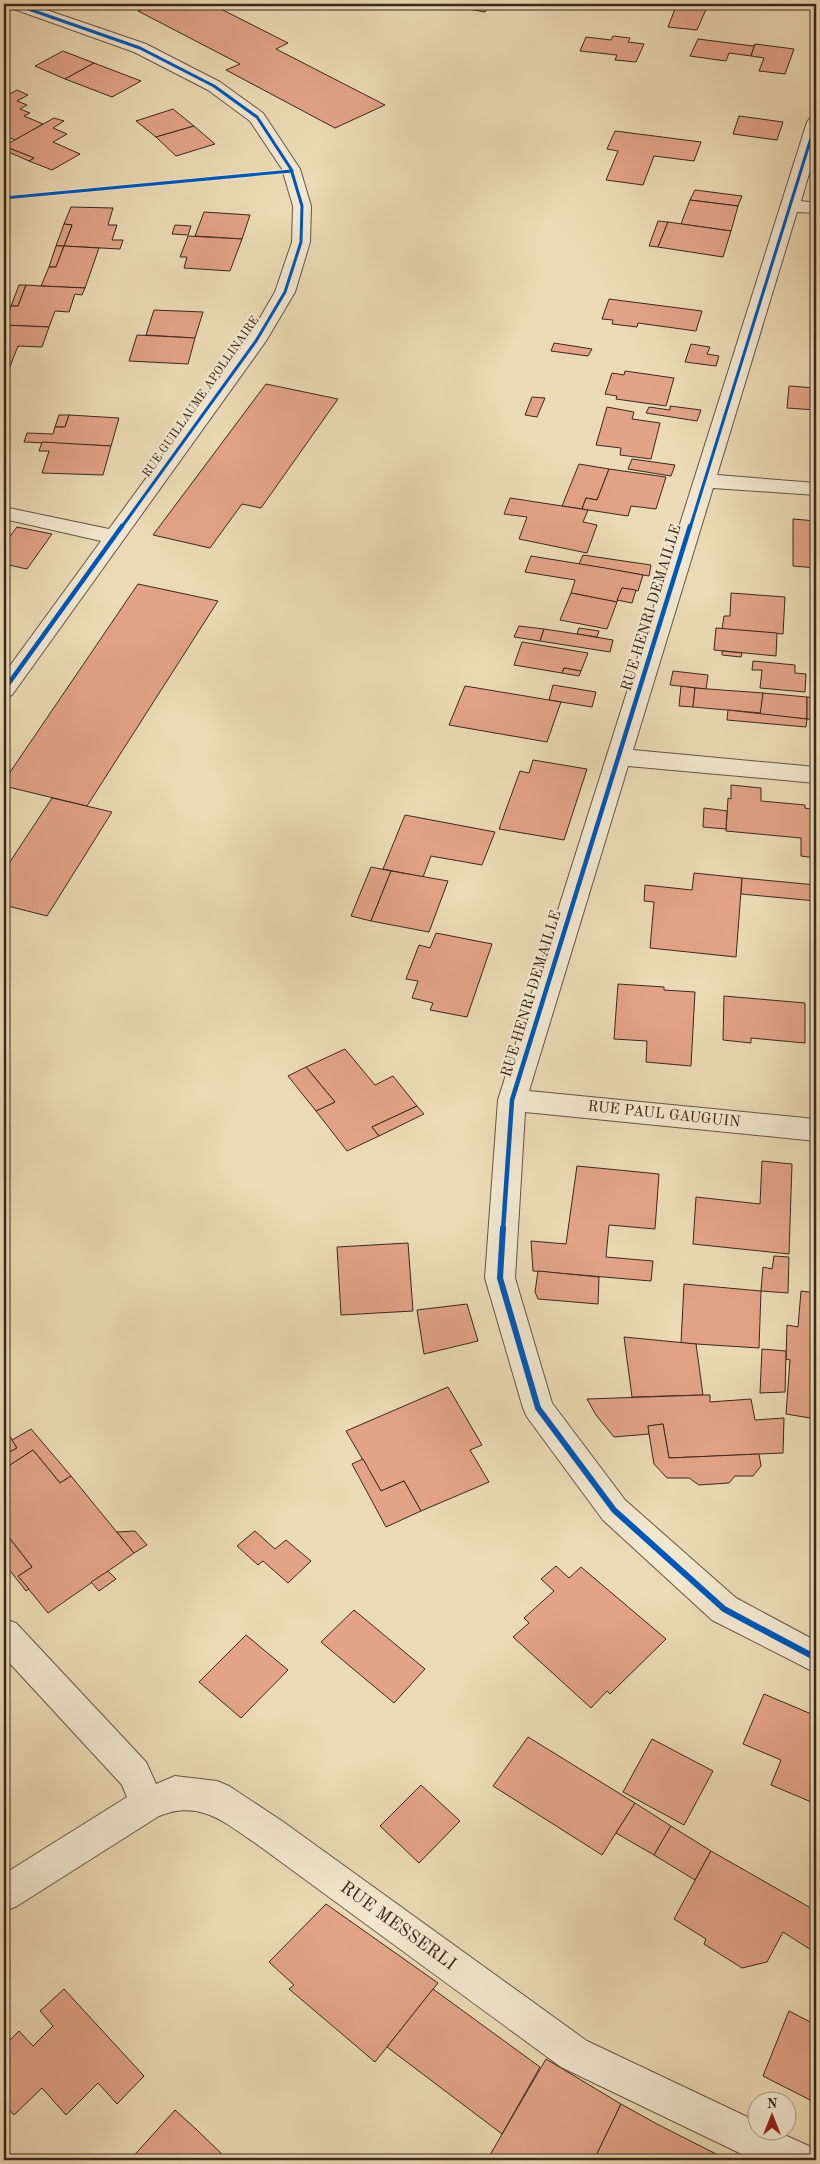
<svg xmlns="http://www.w3.org/2000/svg" width="820" height="2164" viewBox="0 0 820 2164" font-family="'Old Standard TT',serif">
	<rect width="100%" height="100%" fill="#ebdab5"/>
	<filter id="stains"><feTurbulence type="fractalNoise" baseFrequency=".004" numOctaves="4"/><feColorMatrix values="0 0 0 0 .2 0 0 0 0 .09 0 0 0 0 .02 0 0 0 .5 -.17"/></filter>
	<radialGradient id="worn" r=".72"><stop offset=".6" stop-color="#630" stop-opacity="0"/><stop offset="1" stop-color="#630" stop-opacity=".3"/></radialGradient>
	<g fill="#e3a388" stroke="#39281e">
		<polygon points="156,4 211,4 288,43 276,49 385,105 335,128 226,70 240,64 138,11"/>
		<polygon points="467,4 478,4 489,6 485,12 463,8"/>
		<polygon points="677,4 707,7 697,30 668,27"/>
		<polygon points="613,36 630,38 628,42 644,44 636,62 615,60 617,55 580,51 586,37 611,40"/>
		<polygon points="698,39 753,46 755,44 751,56 729,53 726,61 690,56"/>
		<polygon points="755,44 794,49 785,74 759,71 764,58 751,56"/>
		<polygon points="63,51 94,63 65,79 35,66"/>
		<polygon points="94,63 141,81 112,97 65,79"/>
		<polygon points="17,90 28,95 17,101 27,105 20,109 30,113 24,116 43,124 15,140 4,135 4,97"/>
		<polygon points="173,109 194,126 156,137 136,121"/>
		<polygon points="739,116 783,122 777,140 733,134"/>
		<polygon points="54,118 64,121 53,128 67,134 53,142 80,154 52,170 29,161 34,158 4,146"/>
		<polygon points="194,126 215,144 176,156 156,137"/>
		<polygon points="615,131 701,142 694,161 654,156 643,185 606,180 618,151 607,149"/>
		<polygon points="4,146 34,158 29,161 4,150"/>
		<polygon points="695,190 742,196 738,206 690,200"/>
		<polygon points="690,200 738,206 731,231 681,224"/>
		<polygon points="71,207 113,208 108,225 117,225 112,240 123,240 120,249 64,246 72,225 64,224"/>
		<polygon points="204,212 250,215 242,239 195,236"/>
		<polygon points="658,221 668,222 658,247 649,246"/>
		<polygon points="668,222 731,231 723,257 658,247"/>
		<polygon points="64,224 72,225 64,246 56,246"/>
		<polygon points="175,225 191,226 188,235 172,234"/>
		<polygon points="188,236 242,239 230,271 184,268 187,257 180,257"/>
		<polygon points="56,246 64,246 56,267 49,267"/>
		<polygon points="64,246 99,248 85,288 41,286 49,267 56,267"/>
		<polygon points="19,285 26,285 18,306 11,306"/>
		<polygon points="26,285 41,286 85,288 82,295 75,294 69,312 55,311 49,327 4,325 11,306 18,306"/>
		<polygon points="609,299 702,311 696,331 638,323 637,327 612,324 613,320 602,319"/>
		<polygon points="154,310 203,312 195,338 146,335"/>
		<polygon points="4,325 49,327 42,347 18,346 9,369 4,368"/>
		<polygon points="137,335 195,338 188,364 129,361"/>
		<polygon points="554,343 592,349 588,356 551,351"/>
		<polygon points="691,344 710,347 707,354 719,356 716,366 685,362"/>
		<polygon points="625,371 674,378 666,406 616,399 617,396 605,394 612,373 624,375"/>
		<polygon points="266,384 338,399 261,508 242,504 210,548 153,535"/>
		<polygon points="789,386 816,388 816,410 787,408"/>
		<polygon points="532,397 545,398 537,417 525,415"/>
		<polygon points="670,406 701,410 697,421 646,413 649,407 670,410"/>
		<polygon points="607,407 634,412 632,419 660,423 651,459 620,455 621,448 596,445"/>
		<polygon points="59,415 69,415 65,427 55,427"/>
		<polygon points="69,415 119,418 111,446 24,442 27,433 53,434 55,427 65,427"/>
		<polygon points="42,442 111,446 103,475 42,473 49,451 39,451"/>
		<polygon points="632,459 675,465 671,476 628,469"/>
		<polygon points="579,464 609,469 597,500 586,498 582,509 562,506"/>
		<polygon points="609,469 666,477 656,509 631,506 628,516 582,509 586,498 597,500"/>
		<polygon points="510,498 588,510 583,522 597,525 587,553 519,539 527,517 504,514"/>
		<polygon points="793,519 816,521 816,568 793,566"/>
		<polygon points="17,527 52,534 27,569 4,564 4,544"/>
		<polygon points="583,555 651,565 649,576 579,564"/>
		<polygon points="531,556 605,568 643,575 638,591 622,588 617,602 571,593 575,580 525,572"/>
		<polygon points="138,584 218,601 87,806 4,786 4,781"/>
		<polygon points="622,588 636,590 632,603 617,600"/>
		<polygon points="571,593 617,602 607,629 560,620"/>
		<polygon points="731,593 785,597 783,634 722,629 724,616 730,616"/>
		<polygon points="519,626 544,629 540,641 514,637"/>
		<polygon points="579,628 599,631 597,637 577,634"/>
		<polygon points="716,628 777,633 776,656 714,650"/>
		<polygon points="544,629 577,634 613,640 610,652 540,641"/>
		<polygon points="522,642 588,653 581,671 564,668 562,673 514,665"/>
		<polygon points="722,651 742,653 741,657 722,655"/>
		<polygon points="753,661 795,665 795,673 806,674 805,692 760,688 762,670 752,670"/>
		<polygon points="564,668 581,671 579,676 562,673"/>
		<polygon points="673,671 708,675 706,689 670,685"/>
		<polygon points="553,685 596,692 592,707 549,700"/>
		<polygon points="465,686 561,702 547,742 449,725"/>
		<polygon points="681,686 695,688 693,707 679,706"/>
		<polygon points="695,688 763,693 761,713 693,707"/>
		<polygon points="763,693 807,697 807,719 760,715"/>
		<polygon points="807,697 816,698 816,720 807,719"/>
		<polygon points="728,710 807,719 806,727 727,720"/>
		<polygon points="533,760 587,769 564,840 499,829 520,771 529,773"/>
		<polygon points="731,785 761,788 761,801 805,805 805,808 816,810 816,858 801,856 801,838 726,831 728,798 731,799"/>
		<polygon points="52,798 112,812 47,916 4,905 4,871"/>
		<polygon points="704,808 727,811 726,829 703,827"/>
		<polygon points="405,815 495,832 482,865 431,856 423,877 383,869"/>
		<polygon points="371,867 391,871 371,921 351,916"/>
		<polygon points="391,871 448,881 429,932 371,921"/>
		<polygon points="694,873 742,878 736,957 650,948 654,902 644,901 645,885 692,890"/>
		<polygon points="742,878 816,885 816,901 741,894"/>
		<polygon points="436,933 492,944 467,1017 430,1010 433,1003 412,998 418,981 406,979 419,945 430,948"/>
		<polygon points="618,984 664,987 664,990 695,992 691,1066 646,1062 647,1041 614,1039"/>
		<polygon points="724,996 805,1003 805,1043 751,1038 751,1043 723,1040"/>
		<polygon points="345,1049 375,1085 393,1076 417,1106 372,1127 379,1136 347,1151 316,1111 335,1102 306,1067"/>
		<polygon points="306,1067 335,1102 316,1111 288,1076"/>
		<polygon points="417,1106 424,1114 379,1136 372,1127"/>
		<polygon points="762,1161 792,1164 789,1254 693,1244 696,1197 760,1204"/>
		<polygon points="577,1166 659,1174 655,1229 609,1225 606,1257 653,1261 651,1281 533,1271 531,1241 566,1244"/>
		<polygon points="408,1243 413,1311 341,1315 337,1247"/>
		<polygon points="774,1256 789,1257 788,1293 761,1291 763,1267 772,1269"/>
		<polygon points="538,1271 599,1277 598,1304 538,1299 535,1292"/>
		<polygon points="684,1284 761,1291 759,1348 681,1343"/>
		<polygon points="801,1291 816,1293 816,1419 786,1414 790,1360 786,1359 787,1325 798,1327"/>
		<polygon points="467,1304 478,1341 424,1354 417,1310"/>
		<polygon points="624,1337 696,1344 703,1395 632,1397"/>
		<polygon points="762,1349 786,1351 785,1392 760,1393"/>
		<polygon points="448,1387 482,1445 470,1450 489,1482 421,1511 404,1481 381,1491 346,1431"/>
		<polygon points="703,1395 710,1395 710,1402 751,1399 755,1420 784,1418 783,1453 669,1458 663,1424 648,1426 649,1434 614,1437 596,1415 587,1399"/>
		<polygon points="663,1424 669,1458 759,1454 761,1466 753,1476 735,1476 729,1483 699,1485 689,1478 667,1478 654,1464 649,1434 648,1426"/>
		<polygon points="4,1426 17,1448 4,1455"/>
		<polygon points="31,1429 71,1476 60,1483 33,1450 4,1469 4,1455 17,1448 12,1440"/>
		<polygon points="33,1450 60,1483 71,1476 134,1553 48,1613 18,1576 32,1567 4,1531 4,1469"/>
		<polygon points="363,1459 381,1491 404,1481 421,1511 386,1527 352,1464"/>
		<polygon points="4,1531 32,1567 18,1576 29,1589 26,1591 4,1563"/>
		<polygon points="135,1531 147,1545 134,1553 117,1532"/>
		<polygon points="255,1531 275,1549 286,1540 311,1561 288,1583 263,1561 258,1565 237,1546"/>
		<polygon points="556,1566 569,1578 581,1567 666,1639 610,1694 607,1691 591,1708 513,1637 529,1623 524,1618 554,1591 541,1579"/>
		<polygon points="108,1571 116,1579 99,1591 91,1582"/>
		<polygon points="354,1610 425,1669 394,1703 321,1642"/>
		<polygon points="246,1635 288,1670 241,1718 199,1682"/>
		<polygon points="764,1694 816,1716 816,1804 771,1785 781,1760 743,1744"/>
		<polygon points="528,1737 635,1803 602,1855 493,1786"/>
		<polygon points="652,1739 713,1771 684,1825 623,1792"/>
		<polygon points="421,1785 460,1821 419,1863 380,1826"/>
		<polygon points="635,1803 671,1826 654,1855 616,1833"/>
		<polygon points="671,1826 711,1851 695,1880 654,1855"/>
		<polygon points="711,1851 816,1911 816,1953 783,1932 767,1962 742,1968 704,1944 706,1939 674,1919"/>
		<polygon points="326,1904 438,1983 375,2062 289,1989 294,1985 269,1962"/>
		<polygon points="64,1989 144,2076 117,2104 98,2083 66,2115 42,2088 14,2115 4,2104 4,2037 9,2041 19,2031 33,2046 53,2026 40,2011"/>
		<polygon points="433,1989 540,2067 502,2134 387,2047"/>
		<polygon points="789,2011 816,2025 816,2103 763,2076"/>
		<polygon points="546,2059 621,2104 594,2160 487,2160"/>
		<polygon points="621,2104 657,2124 728,2160 594,2160"/>
		<polygon points="175,2110 197,2130 228,2160 130,2160"/>
	</g>
	<g fill="none" stroke-linecap="round" stroke-linejoin="round">
		<g stroke="#665444" stroke-width="2">
			<g id="minor">
				<polygon points="6,4 29,4 146,44 220,82 263,113 300,169 311,206 310,242 295,292 266,341 12,695 4,698 4,674 101,541 4,519 4,507 109,529 247,340 275,292 292,242 293,206 282,169 250,121 208,90 134,52 8,7"/>
				<polygon points="816,117 816,150 801,201 816,203 816,213 797,212 717,475 816,483 816,495 713,488 633,750 816,767 816,783 628,766 529,1091 816,1119 816,1141 525,1112 515,1278 552,1403 625,1500 736,1598 816,1641 816,1673 712,1620 603,1520 527,1417 523,1408 485,1278 498,1100 807,122 810,118"/>
				<path d="M4,1619L16,1623L146,1762L156,1784L175,1776L217,1781L229,1786L282,1821L587,2041L758,2122V2132H778L809,2146L814,2160H754L561,2067L258,1845C225,1823 201,1799 159,1816L17,1906L4,1912V1874L127,1797L122,1785L4,1657Z"/>
			</g>
		</g>
		<use href="#minor" fill="#f2e7cf" fill-rule="evenodd"/>
		<g stroke="#f2e7cf" stroke-width="5">
			<g id="cycleway-far2">
				<polyline points="14,4 140,48 214,86 257,117 291,169 302,206 301,242 285,292 256,341 121,528"/>
				<polyline points="4,198 292,171"/>
				<polyline points="690,528 816,122"/>
			</g>
		</g>
		<g stroke="#f2e7cf" stroke-width="8">
			<g id="cycleway-far1">
				<polyline points="4,690 122,526"/>
				<polyline points="503,1230 512,1100 690,526"/>
			</g>
		</g>
		<g stroke="#f2e7cf" stroke-width="9">
			<polyline id="cycleway" points="503,1228 500,1278 538,1408 614,1510 724,1609 816,1658"/>
		</g>
		<use href="#cycleway-far2" stroke="#0057b8" stroke-width="3"/>
		<use href="#cycleway-far1" stroke="#0057b8" stroke-width="4.5"/>
		<use href="#cycleway" stroke="#0057b8" stroke-width="6"/>
	</g>
	<g text-anchor="middle" dominant-baseline="central" stroke-width="4" stroke-linejoin="round" paint-order="stroke">
		<g font-size="12" fill="#39281e" stroke="#f2e7cf">
			<text transform="translate(201 397) rotate(-55)">RUE GUILLAUME APOLLINAIRE</text>
		</g>
		<g font-size="15" fill="#39281e" stroke="#f2e7cf">
			<text transform="translate(652 608) rotate(-73)">RUE HENRI DEMAILLE</text>
			<text transform="translate(532 994) rotate(-73)">RUE HENRI DEMAILLE</text>
			<text transform="translate(664 1115) rotate(6)">RUE PAUL GAUGUIN</text>
		</g>
		<g font-size="18" fill="#39281e" stroke="#f2e7cf">
			<text transform="translate(398 1926) rotate(36)">RUE MESSERLI</text>
		</g>
	</g>
	<rect width="820" height="2164" fill="none" stroke="#ebdab5" stroke-width="20"/>
	<rect x="5" y="5" width="810" height="2154" fill="none" stroke="#39281e" stroke-width="2.5"/>
	<rect x="10" y="10" width="800" height="2144" fill="none" stroke="#39281e"/>
	<g transform="translate(772 2116)"><circle r="24" fill="#f2e7cf" stroke="#a89b88"/>
	<path d="M0-4L9 19L0 12L-9 19Z" fill="#8f2418"/>
	<text y="-8" font-size="14" font-weight="bold" text-anchor="middle" fill="#39281e">N</text>
	</g>
	<rect width="100%" height="100%" filter="url(#stains)"/>
	<rect width="100%" height="100%" fill="url(#worn)"/>
</svg>
